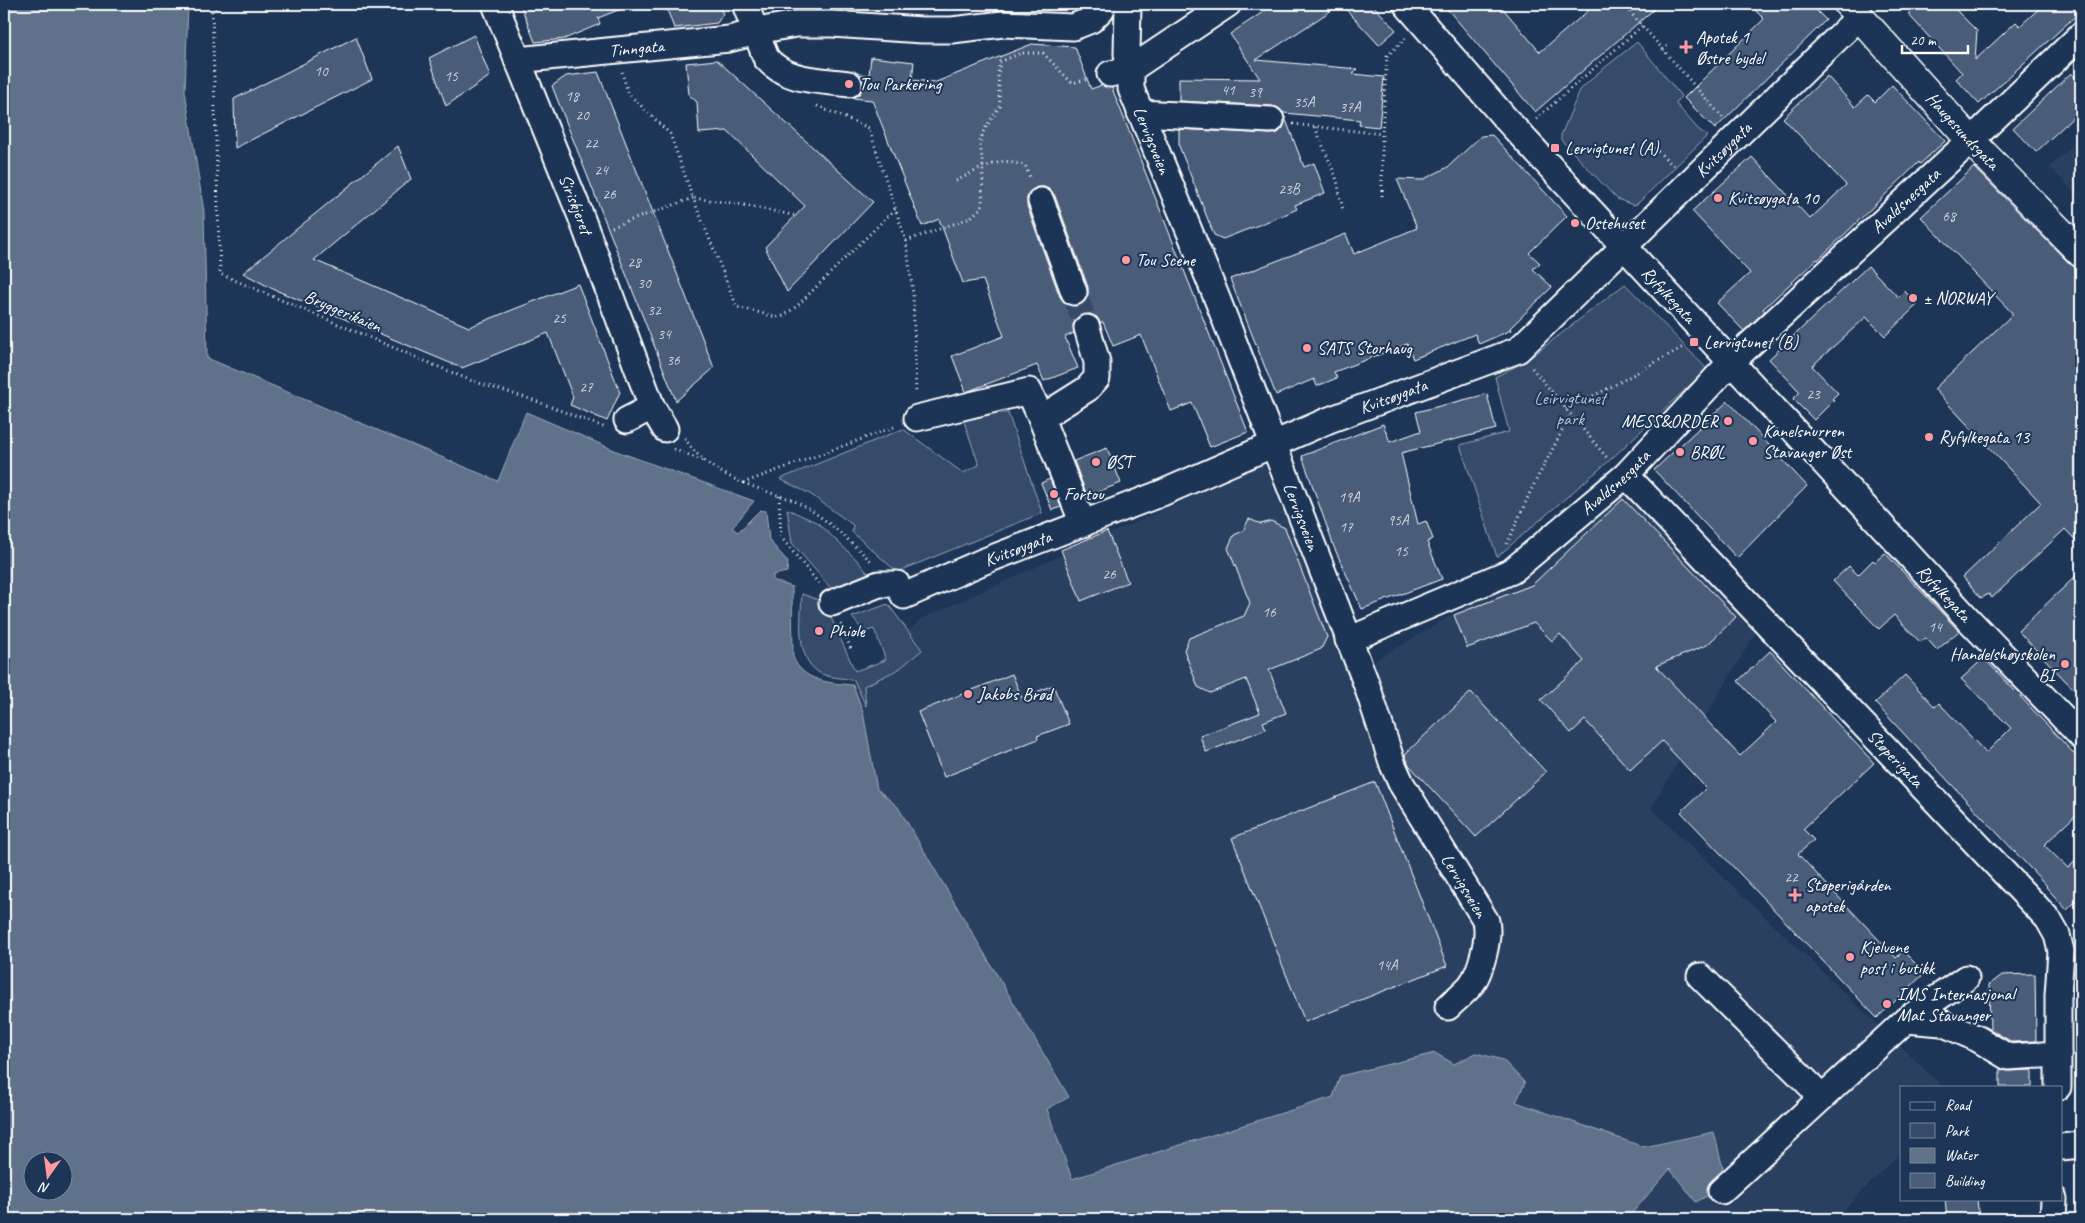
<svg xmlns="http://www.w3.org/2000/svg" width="2085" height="1223" viewBox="0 0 2085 1223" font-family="Caveat,sans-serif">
	<rect width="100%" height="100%" fill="#1d3557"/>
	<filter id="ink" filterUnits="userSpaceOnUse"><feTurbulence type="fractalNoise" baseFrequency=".02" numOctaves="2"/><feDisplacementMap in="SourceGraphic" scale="10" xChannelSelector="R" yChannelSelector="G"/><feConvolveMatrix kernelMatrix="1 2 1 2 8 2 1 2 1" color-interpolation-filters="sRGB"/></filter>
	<g filter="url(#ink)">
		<g fill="#2a4161">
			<polygon points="2081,121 2081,200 2050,167 2079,139 2072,130"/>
			<polygon points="1264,464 1349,676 1520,575 1620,479 1756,632 1651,808 1943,1087 1901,1087 1901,1152 1835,1219 1627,1219 1670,1169 1716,1178 1725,1177 1714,1132 1644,1147 1516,1102 1476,1053 1454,1064 1333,1097 1072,1179 1047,1109 1069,1097 898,807 877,789 863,712 853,685 921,619"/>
		</g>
		<g fill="#364b69" stroke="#9aa5b4">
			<polygon points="1637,42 1681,96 1676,104 1698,129 1707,136 1637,204 1633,205 1617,199 1561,140 1561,135 1580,90 1598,73"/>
			<polygon points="1625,284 1707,369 1610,460 1497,557 1460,445 1509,432 1495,377 1526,361"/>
			<polygon points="961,413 1008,413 1042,513 897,572 852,532 853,525 810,494 780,479 903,429 963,473 979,465"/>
			<polygon points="787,509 818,523 857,560 875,582 841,600 792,543"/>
			<path d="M802,594L824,602L855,671L886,660L874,629L864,632L852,617L888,604L922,650L899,669L864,686L866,706L854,680C845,678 833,678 824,675C794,663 801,619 802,594Z"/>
			<polygon points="2081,997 2081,1122 2079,1120 2075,1009"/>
		</g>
		<path fill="#617289" stroke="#a0aab8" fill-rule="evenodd" d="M4,4H188L185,91L204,212L207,358L498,481L526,412L619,452L754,501L732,528L738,532L760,510L766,511L769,540L788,562L787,572L773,575V580L792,587L793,657C803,682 830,683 853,685L863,712L877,789L898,807L1069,1097L1047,1109L1072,1179L1333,1097L1340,1076L1435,1053L1454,1064L1476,1053L1503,1060L1525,1083L1516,1102L1644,1147L1714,1132L1725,1177L1716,1178L1720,1189L1696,1202L1670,1169L1627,1219H4ZM32,1160H62V1190H32Z"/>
		<g fill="#4a5d79" stroke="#fff" fill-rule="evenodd">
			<polygon points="520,4 631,4 631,5 598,18 600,24 564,39 535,42"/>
			<polygon points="665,4 718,4 723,14 717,23 674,28"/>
			<polygon points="1275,4 1372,4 1396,30 1379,45 1341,4 1256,60 1358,69 1353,74 1384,77 1379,127 1359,125 1360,120 1284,113 1278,108 1272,106 1179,101 1179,78 1260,79 1230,34"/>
			<polygon points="1443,4 1499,4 1540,52 1596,4 1660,4 1535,112"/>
			<polygon points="1749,4 1810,4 1826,20 1715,129 1684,98 1764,19"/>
			<polygon points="1918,4 1950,4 1977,31 1975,60 2016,22 2020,26 2044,4 2081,4 2081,11 1979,104 1956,79 1962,73 1908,14"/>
			<polygon points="474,35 490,76 446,106 429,58"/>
			<polygon points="356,37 372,79 235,148 234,99"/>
			<path d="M1032,44L1075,47L1091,89L1102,85L1112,88L1248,432L1210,447L1192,403L1171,411L1141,335L1113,346L1103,322L1100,323L1097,317L1090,314H1083L1077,318L1073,325L1074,333L1065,337L1078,368L1044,381L1037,365L966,392L952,356L1004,336L983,280L963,283L939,219L922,226L872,100L852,98L860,93L863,86L862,79L859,74L869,75L871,57L914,62L912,80L936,82ZM1044,187L1051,190L1055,196L1088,287V294L1085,301L1078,306H1072L1065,303L1060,297L1027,206V198L1030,191L1037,187Z"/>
			<polygon points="717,60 873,202 787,292 765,247 805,206 727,131 699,133 697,102 689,95 686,63"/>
			<polygon points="598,72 714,368 676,401 552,86 566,76"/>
			<polygon points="2071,73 2081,83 2081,110 2036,152 2013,128"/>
			<polygon points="1827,76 1855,107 1868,95 1875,102 1892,85 1945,141 1920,164 1919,162 1818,260 1817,259 1763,309 1765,311 1744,331 1717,303 1750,273 1692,211 1752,157 1810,219 1846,185 1783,118"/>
			<polygon points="1284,115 1304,167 1314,163 1325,193 1295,205 1297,209 1284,215 1223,239 1214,235 1179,146 1179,129 1271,134 1278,133 1283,128 1285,121"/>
			<polygon points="1492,135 1567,216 1529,253 1540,263 1533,269 1552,287 1510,328 1511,330 1479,344 1475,334 1413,359 1407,344 1334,372 1337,378 1317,386 1314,379 1276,395 1230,279 1346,234 1354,254 1417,228 1397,179 1422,180 1448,167 1481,136"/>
			<polygon points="398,146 411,179 314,260 469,327 578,284 620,392 607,421 570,405 573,397 548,333 462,368 273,289 243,273"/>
			<polygon points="1974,167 2070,264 2081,271 2081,546 2065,529 1992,598 1989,594 1981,598 1963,577 2041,503 1934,389 2013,314 1921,217"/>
			<polygon points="1868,266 1898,297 1904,291 1918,304 1885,336 1866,317 1812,366 1838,393 1832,399 1834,400 1814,420 1793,399 1800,392 1769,359"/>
			<polygon points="1487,394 1496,429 1401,453 1418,524 1426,521 1433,539 1427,542 1442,579 1362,609 1334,547 1302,456 1383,424 1390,442 1421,431 1416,412"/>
			<polygon points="1728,401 1807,486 1737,558 1654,470"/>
			<polygon points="1107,448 1121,483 1087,496 1074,461"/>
			<polygon points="1050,479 1061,507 1052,510 1041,483"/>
			<polygon points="1623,499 1736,617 1707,645 1656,666 1740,756 1776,722 1738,681 1770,651 1874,763 1803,829 1814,840 1798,854 1896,958 1903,951 1925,973 1877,1018 1681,812 1706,788 1662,741 1630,770 1585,720 1571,733 1541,700 1584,661 1560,634 1552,641 1534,623 1467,648 1454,615 1532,585"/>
			<polygon points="1249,519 1261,524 1271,521 1285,528 1327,637 1321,649 1269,670 1286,713 1263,722 1266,729 1206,752 1200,736 1260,713 1246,679 1210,693 1198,687 1184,650 1189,638 1244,616 1250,603 1228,548 1234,535 1243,531"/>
			<polygon points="1107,531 1128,582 1081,601 1061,550"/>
			<polygon points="1885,553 1959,631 1937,650 1926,638 1920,642 1894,615 1879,629 1833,581 1849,566 1858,575 1873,560 1875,562"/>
			<polygon points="2081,571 2081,697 2018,631"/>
			<polygon points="1984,658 2081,761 2081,810 2044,845 2068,868 2081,856 2081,896 2067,910 2046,887 2047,886 1875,703 1905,675 1935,707 1939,703 1986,753 2011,728 1961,679"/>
			<polygon points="1012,674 1022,698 1053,685 1069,724 1037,736 1038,739 944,777 918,712"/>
			<polygon points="1471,692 1546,772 1476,837 1409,765 1405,754"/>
			<polygon points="1375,782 1447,966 1305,1022 1232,838"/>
			<polygon points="2035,974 2036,1041 2012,1042 1990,1029 1989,985 2002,975"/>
			<polygon points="2000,1069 2009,1071 2032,1070 2032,1087 2000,1087"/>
			<polygon points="1945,1199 1977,1199 1979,1219 1947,1219"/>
		</g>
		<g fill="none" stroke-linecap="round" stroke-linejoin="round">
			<polyline stroke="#344968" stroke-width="25" stroke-dasharray="25 12" stroke-linecap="butt" points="1074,292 1087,328"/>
			<g stroke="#fff" stroke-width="29">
				<g id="minor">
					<path id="s1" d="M495,4L580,214L652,407L665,429"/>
					<path d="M745,4L766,58C786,82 821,80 849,84"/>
					<path id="s2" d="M1128,4L1127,54L1131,69V89L1216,296L1366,683L1393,765L1401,783L1486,921C1490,938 1481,971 1471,985C1464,993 1455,1000 1448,1007"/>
					<path id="s3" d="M1406,4L1505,118L1731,362L1969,620L2081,736"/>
					<path id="s4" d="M517,60L729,39L768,29L796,24H832L922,30H952L1003,24L1073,27L1091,20L1101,10L1104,4"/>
					<polyline points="1110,74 1131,69 1228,4"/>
					<polyline points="1140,113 1271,120"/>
					<polyline points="1983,129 2081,35"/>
					<polyline points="1041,201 1074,292"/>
					<polyline points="917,418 1029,391 1041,418 1083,524"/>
					<polyline points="1041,418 1087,389 1097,378 1097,362 1087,328"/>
					<polyline points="627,420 652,407"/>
					<path id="s5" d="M1626,475L2048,919L2057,935L2061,951L2058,995V1087"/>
					<path id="s6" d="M832,603L879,584H897L904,596L982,562L1162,493L1329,420L1518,350L1860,16"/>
					<path id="s7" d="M1348,640L1512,571L1626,475L1731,362L1958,152L1972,142"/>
					<polyline points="1700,976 1822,1097"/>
					<polyline points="1906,1020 1942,1023 1978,1039 2008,1057 2058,1054"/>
					<polyline points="2061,1147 2081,1145"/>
					<polyline points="1721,1191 1906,1020 1966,978"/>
					<polyline points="2053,1219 2054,1199"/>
				</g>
			</g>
			<g stroke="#fff" stroke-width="31">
				<g id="major">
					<path id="s8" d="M1848,4L1972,142L2081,253"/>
				</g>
			</g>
			<g stroke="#fff" stroke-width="3" stroke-dasharray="1 4" stroke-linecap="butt">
				<polyline points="219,4 212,11 220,274 472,381 533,400 606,428"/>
				<polyline points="1623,4 1723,118"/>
				<polyline points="1663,50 1667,46"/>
				<polyline points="622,72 628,93 670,134 693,198 739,204 797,216"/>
				<polyline points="817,106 869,128 906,241 913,294 916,394"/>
				<polyline points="1536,119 1642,26"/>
				<polyline points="1293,124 1382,134"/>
				<polyline points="1315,127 1337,180 1343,211"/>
				<polyline points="1654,148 1675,167"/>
				<polyline points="956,181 983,167 1004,161 1025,165 1031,180"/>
				<polyline points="1382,196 1382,134 1387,56 1406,38"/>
				<polyline points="612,227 693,198 737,307 776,317 783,316 797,306 895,209"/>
				<polyline points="906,241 970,218 982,207 983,167 980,142 984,130 1000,106 998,75 1000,62 1021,53 1043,53 1072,83 1089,79"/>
				<polyline points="1532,368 1608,459"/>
				<polyline points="1566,409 1609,388 1685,346"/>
				<path d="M685,438C703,469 739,482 771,493C781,496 792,499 800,504C828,519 849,541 872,562"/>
				<polyline points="674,449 703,461"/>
				<polyline points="743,483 897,426"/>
				<polyline points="779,496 781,537 819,584"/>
				<polyline points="1507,544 1532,488 1570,416"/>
				<polyline points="841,624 852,652"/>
			</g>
			<use href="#minor" stroke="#1d3557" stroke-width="25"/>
			<use href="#major" stroke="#1d3557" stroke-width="28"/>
		</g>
	</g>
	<g fill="#ff9aa2" stroke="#1d3557" stroke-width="2">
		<path d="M1683.5 39.5h5v5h5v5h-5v5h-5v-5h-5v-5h5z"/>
		<circle cx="849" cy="84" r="5"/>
		<rect x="1550" y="143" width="10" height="10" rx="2.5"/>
		<circle cx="1718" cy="198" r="5"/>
		<circle cx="1575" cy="223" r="5"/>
		<circle cx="1126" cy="260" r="5"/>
		<circle cx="1913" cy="298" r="5"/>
		<rect x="1689" y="337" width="10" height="10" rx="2.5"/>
		<circle cx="1307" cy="348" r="5"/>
		<circle cx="1728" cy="421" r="5"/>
		<circle cx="1929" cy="437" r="5"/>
		<circle cx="1753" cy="441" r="5"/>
		<circle cx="1680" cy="452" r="5"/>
		<circle cx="1096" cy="462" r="5"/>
		<circle cx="1054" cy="494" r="5"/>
		<circle cx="819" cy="631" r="5"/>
		<circle cx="2065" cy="664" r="5"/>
		<circle cx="968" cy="694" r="5"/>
		<path d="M1792.5 887.5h5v5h5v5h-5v5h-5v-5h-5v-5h5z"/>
		<circle cx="1850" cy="957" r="5"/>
		<circle cx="1887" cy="1004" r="5"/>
	</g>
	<g text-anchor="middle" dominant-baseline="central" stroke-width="4" stroke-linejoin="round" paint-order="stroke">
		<g font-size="15" fill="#d2d6de">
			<text x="321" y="71">10</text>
			<text x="451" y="76">15</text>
			<text x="1228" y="90">41</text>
			<text x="1255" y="92">39</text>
			<text x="572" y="96">18</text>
			<text x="1304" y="102">35A</text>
			<text x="1350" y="107">37A</text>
			<text x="582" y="115">20</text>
			<text x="591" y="143">22</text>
			<text x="601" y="170">24</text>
			<text x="1289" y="189">23B</text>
			<text x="609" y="194">26</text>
			<text x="1949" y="216">68</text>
			<text x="634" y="262">28</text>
			<text x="644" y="283">30</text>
			<text x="654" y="310">32</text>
			<text x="559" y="318">25</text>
			<text x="664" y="334">34</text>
			<text x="673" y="360">36</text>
			<text x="586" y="387">27</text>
			<text x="1813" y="394">23</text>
			<text x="1349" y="497">19A</text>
			<text x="1398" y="520">95A</text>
			<text x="1346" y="527">17</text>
			<text x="1401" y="551">15</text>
			<text x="1109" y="574">26</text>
			<text x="1269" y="612">16</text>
			<text x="1935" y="627">14</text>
			<text x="1791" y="877">22</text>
			<text x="1387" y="965">14A</text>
		</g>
		<g font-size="18" fill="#fff" stroke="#1d3557" text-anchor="start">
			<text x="1696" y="37">Apotek 1<tspan x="1696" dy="21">Østre bydel</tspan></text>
			<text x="859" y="84">Tou Parkering</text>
			<text x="1565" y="148">Lervigtunet (A)</text>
			<text x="1728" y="198">Kvitsøygata 10</text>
			<text x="1585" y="223">Ostehuset</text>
			<text x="1136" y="260">Tou Scene</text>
			<text x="1923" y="298">± NORWAY</text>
			<text x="1704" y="342">Lervigtunet (B)</text>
			<text x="1317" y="348">SATS Storhaug</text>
			<text x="1718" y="421" text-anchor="end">MESS&amp;ORDER</text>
			<text x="1763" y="431">Kanelsnurren<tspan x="1763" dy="21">Stavanger Øst</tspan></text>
			<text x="1939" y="437">Ryfylkegata 13</text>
			<text x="1690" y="452">BRØL</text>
			<text x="1106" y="462">ØST</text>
			<text x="1064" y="494">Fortou</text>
			<text x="829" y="631">Phiole</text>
			<text x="2055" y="654" text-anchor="end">Handelshøyskolen<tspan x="2055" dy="21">BI</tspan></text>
			<text x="978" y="694">Jakobs Brød</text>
			<text x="1805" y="885">Støperigården<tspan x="1805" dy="21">apotek</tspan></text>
			<text x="1860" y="947">Kjelvene<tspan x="1860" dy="21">post i butikk</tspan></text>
			<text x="1897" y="994">IMS Internasjonal<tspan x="1897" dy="21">Mat Stavanger</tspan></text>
		</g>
		<g font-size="18" fill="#fff" stroke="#1d3557">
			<text stroke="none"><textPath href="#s4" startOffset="120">Tinngata</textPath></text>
			<text stroke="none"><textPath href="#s8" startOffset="171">Haugesundsgata</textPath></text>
			<text stroke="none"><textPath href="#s2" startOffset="141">Lervigsveien</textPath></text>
			<text stroke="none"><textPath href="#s6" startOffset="1031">Kvitsøygata</textPath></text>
			<text stroke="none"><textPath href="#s7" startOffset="719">Avaldsnesgata</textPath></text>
			<text stroke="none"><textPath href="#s1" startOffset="216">Siriskjeret</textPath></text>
			<text stroke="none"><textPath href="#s3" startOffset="392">Ryfylkegata</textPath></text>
			<text transform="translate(343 311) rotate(23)">Bryggerikaien</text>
			<text stroke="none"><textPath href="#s6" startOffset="611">Kvitsøygata</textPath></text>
			<text stroke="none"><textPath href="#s7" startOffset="314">Avaldsnesgata</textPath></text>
			<text stroke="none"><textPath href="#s2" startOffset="546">Lervigsveien</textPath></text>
			<text stroke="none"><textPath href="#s6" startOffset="206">Kvitsøygata</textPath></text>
			<text stroke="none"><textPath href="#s3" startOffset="798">Ryfylkegata</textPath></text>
			<text stroke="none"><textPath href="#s5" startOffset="391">Støperigata</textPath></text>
			<text stroke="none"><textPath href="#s2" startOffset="951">Lervigsveien</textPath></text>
		</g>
		<g font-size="18" fill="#b9c0ca" stroke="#1d3557">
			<text x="1570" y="398">Leirvigtunet<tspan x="1570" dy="21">park</tspan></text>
		</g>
	</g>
	<rect width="2085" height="1223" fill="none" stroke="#1d3557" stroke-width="20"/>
	<rect x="10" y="10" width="2065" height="1203" fill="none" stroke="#fff" stroke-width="2" filter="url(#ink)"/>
	<rect x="1900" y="1086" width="162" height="115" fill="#1d3557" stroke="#77869a"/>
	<rect x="1910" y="1102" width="25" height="8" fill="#1d3557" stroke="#77869a"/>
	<text x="1945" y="1110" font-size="15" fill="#ffffff">Road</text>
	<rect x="1910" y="1123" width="25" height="15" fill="#364b69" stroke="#77869a"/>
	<text x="1945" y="1136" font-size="15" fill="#ffffff">Park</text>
	<rect x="1910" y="1148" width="25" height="15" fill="#617289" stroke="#77869a"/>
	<text x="1945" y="1160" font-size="15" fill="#ffffff">Water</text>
	<rect x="1910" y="1173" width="25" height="15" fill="#4a5d79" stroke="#77869a"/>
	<text x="1945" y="1186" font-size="15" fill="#ffffff">Building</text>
	<g transform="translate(48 1176) rotate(194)"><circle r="24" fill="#1d3557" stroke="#77869a"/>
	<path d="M0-4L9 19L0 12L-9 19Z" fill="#ff9aa2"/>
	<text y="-8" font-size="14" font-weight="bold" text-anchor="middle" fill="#ffffff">N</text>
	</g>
	<path d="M1902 45v8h66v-8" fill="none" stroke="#ffffff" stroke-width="2.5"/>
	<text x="1910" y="45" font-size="15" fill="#ffffff" stroke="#1d3557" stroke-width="4" paint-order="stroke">20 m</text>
</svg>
